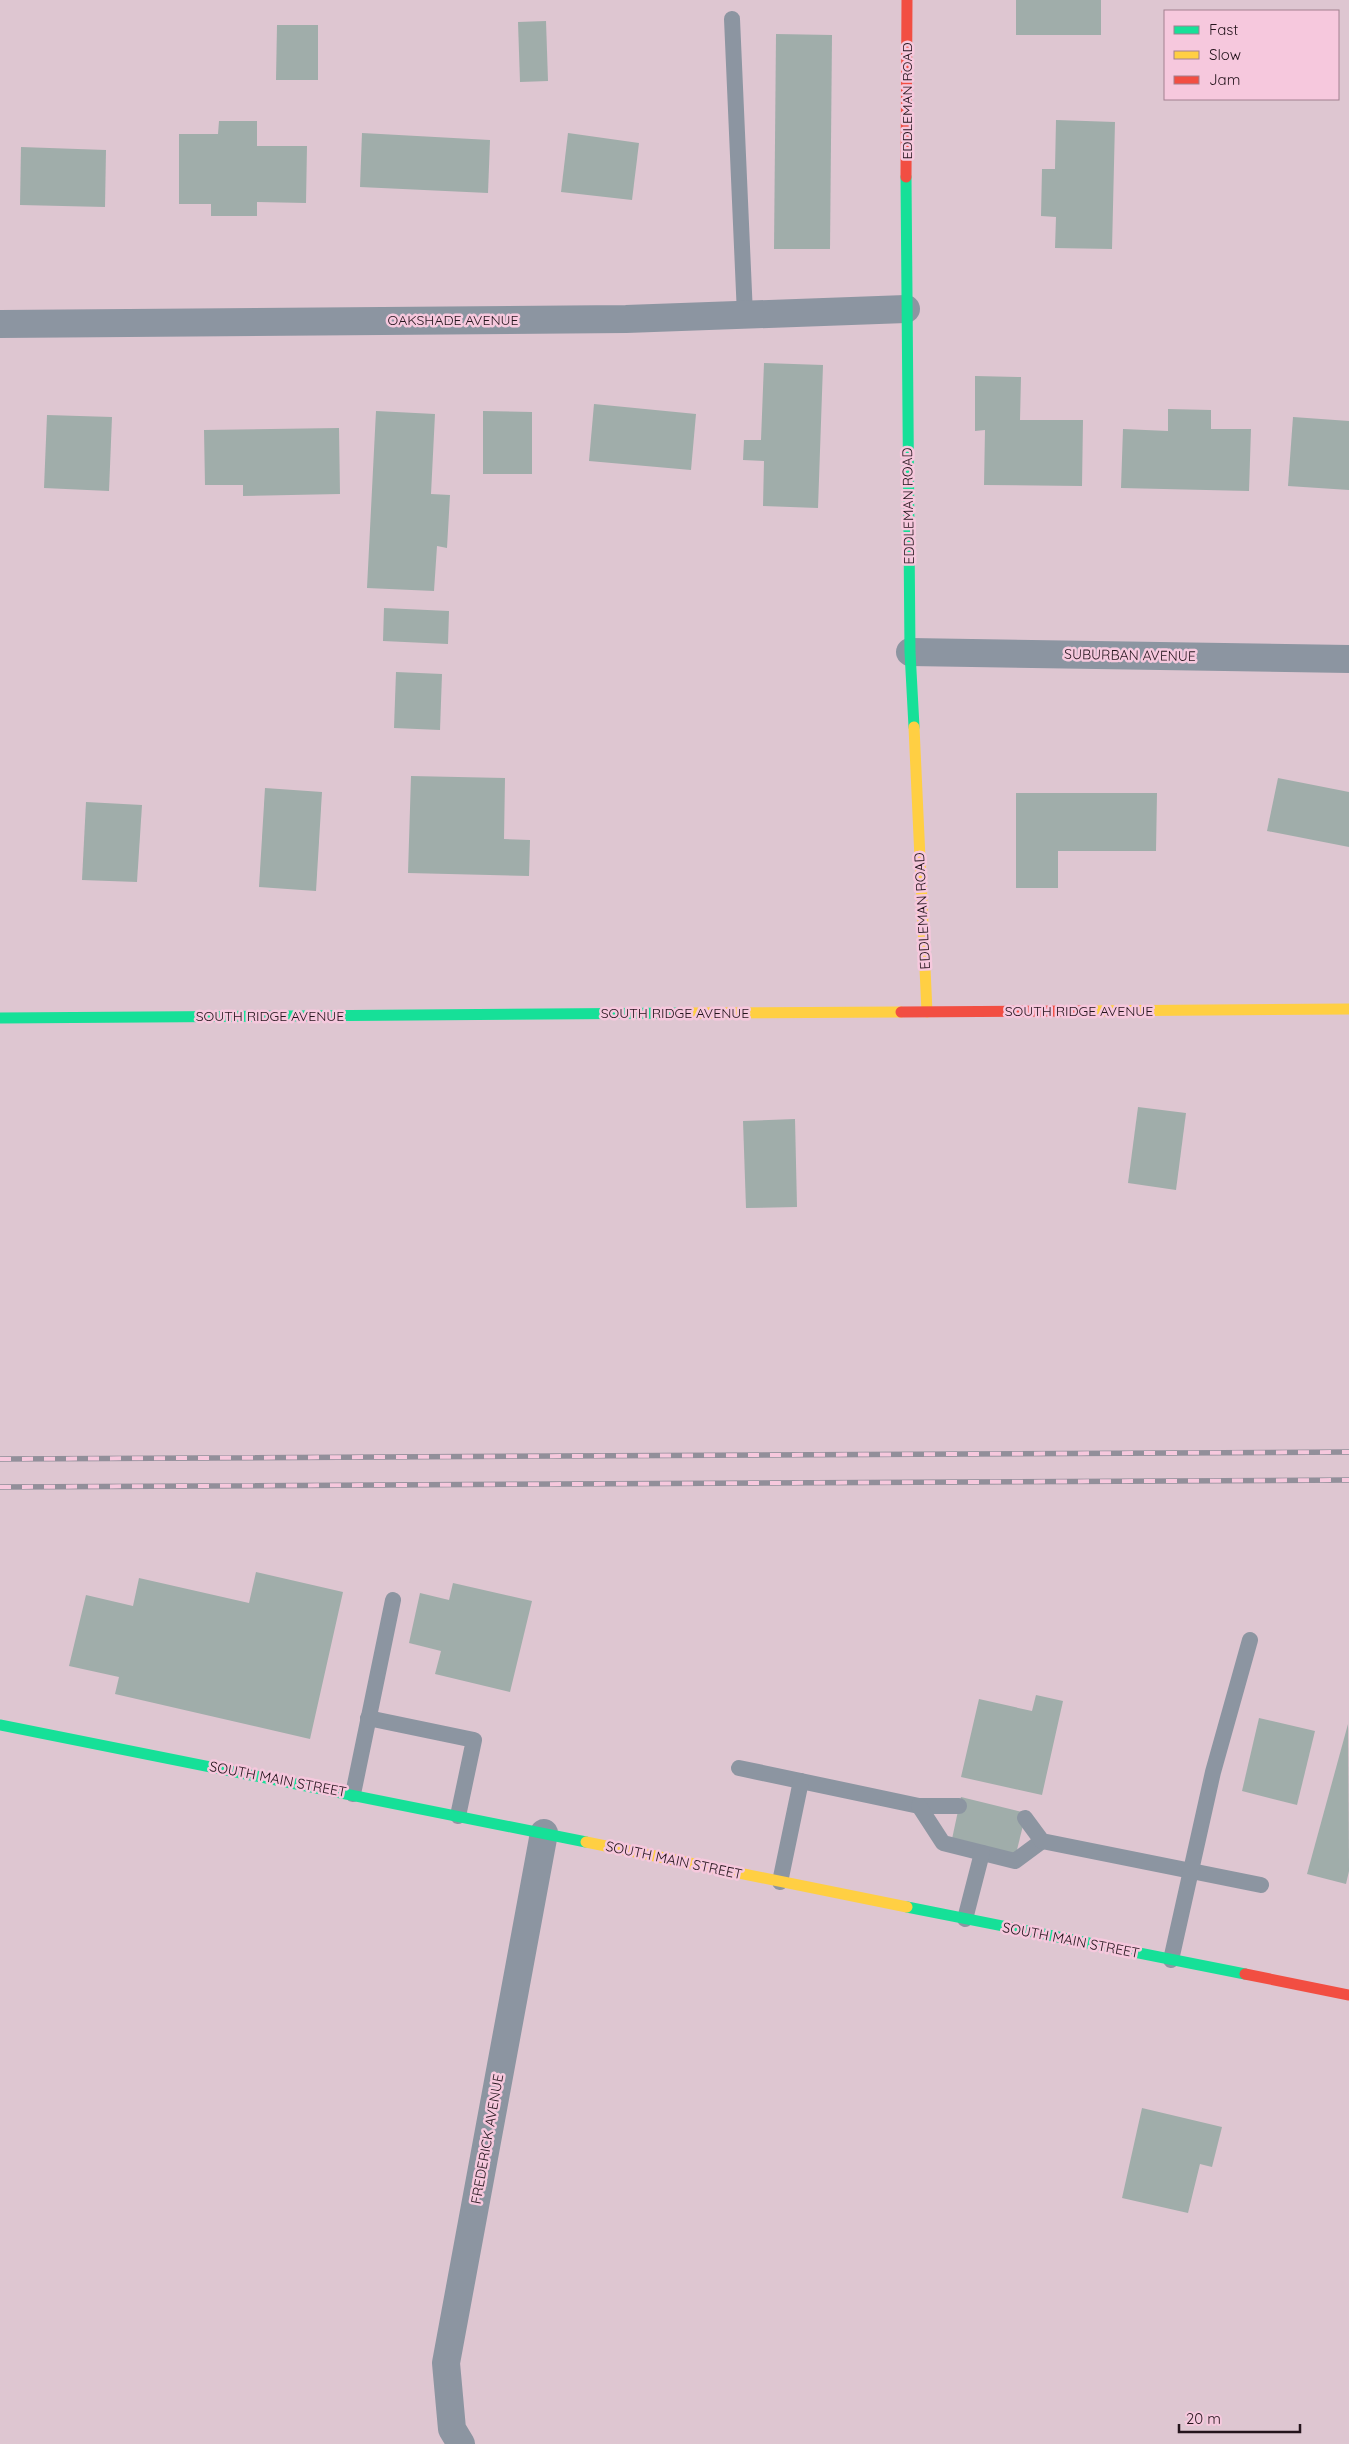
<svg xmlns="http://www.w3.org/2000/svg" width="1349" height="2444" viewBox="0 0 1349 2444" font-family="Quicksand,sans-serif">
	<rect width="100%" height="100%" fill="#dec6d1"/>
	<g fill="#a0adaa">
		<rect x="1016" y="0" width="85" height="35"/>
		<polygon points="546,21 548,81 520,82 518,22"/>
		<polygon points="277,25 318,25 318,80 276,80"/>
		<polygon points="776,34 832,35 830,249 774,249"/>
		<polygon points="1056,120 1115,122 1112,249 1055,248 1056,217 1041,216 1042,169 1055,169"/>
		<polygon points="219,121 257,121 257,146 307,146 306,203 257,202 257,216 211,216 211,204 179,204 179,134 218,134"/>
		<polygon points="362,133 490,140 488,193 360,187"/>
		<polygon points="568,133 639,143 632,200 561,192"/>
		<polygon points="21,147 106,150 105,207 20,205"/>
		<polygon points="764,363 823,365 818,508 763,506 764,461 743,460 744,440 761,440"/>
		<polygon points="975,376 1021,377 1020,420 1083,420 1082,486 984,485 985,430 975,431"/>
		<polygon points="594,404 696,414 691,470 589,461"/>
		<polygon points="1168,409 1211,410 1211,429 1251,429 1249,491 1121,488 1123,429 1168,431"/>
		<polygon points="376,411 435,414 431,494 450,495 447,548 437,546 434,591 367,588"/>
		<polygon points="483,411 532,412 532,474 483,474"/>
		<polygon points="47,415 112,417 109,491 44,488"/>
		<polygon points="1293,417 1349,421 1349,490 1288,486"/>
		<polygon points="339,428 340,494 243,496 243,485 205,485 204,430"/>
		<polygon points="384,608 449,611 448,644 383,641"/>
		<polygon points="396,672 442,674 440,730 394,728"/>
		<polygon points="411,776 505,778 504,839 530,840 529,876 408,873"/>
		<polygon points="1278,778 1349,792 1349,847 1267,831"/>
		<polygon points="265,788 322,792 316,891 259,887"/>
		<polygon points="1016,793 1157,793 1156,851 1058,851 1058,888 1016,888"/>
		<polygon points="86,802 142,805 137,882 82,880"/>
		<polygon points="1138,1107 1186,1113 1176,1190 1128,1183"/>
		<polygon points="795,1119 797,1207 746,1208 743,1121"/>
		<polygon points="256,1572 343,1592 310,1739 115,1694 119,1677 69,1666 86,1595 133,1606 139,1578 249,1603"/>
		<polygon points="453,1583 532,1601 510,1692 435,1674 441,1651 409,1643 420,1593 449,1600"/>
		<polygon points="1036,1695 1063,1701 1042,1795 961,1777 979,1699 1032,1711"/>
		<polygon points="1259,1718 1315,1731 1297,1805 1242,1791"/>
		<polygon points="1348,1724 1349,1871 1346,1884 1307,1874"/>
		<polygon points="961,1797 1026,1813 1016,1854 952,1839"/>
		<polygon points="1142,2108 1222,2127 1212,2167 1200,2164 1188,2213 1122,2198"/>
	</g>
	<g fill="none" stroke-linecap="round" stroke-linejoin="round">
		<g stroke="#8c95a1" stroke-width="16">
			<polyline points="732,19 745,315"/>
			<polyline points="368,1718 474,1740 458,1816"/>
			<polyline points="739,1768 919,1806 959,1806"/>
			<polyline points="353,1794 393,1600"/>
			<polyline points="919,1806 943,1843 1015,1861 1042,1841"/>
			<polyline points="1025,1818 1042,1841 1261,1885"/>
			<polyline points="780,1882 801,1781"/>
			<polyline points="965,1919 982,1853"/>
			<polyline points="1171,1960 1213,1772 1250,1640"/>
		</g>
		<g stroke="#8c95a1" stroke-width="28">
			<polyline points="0,324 626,319 906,309"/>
			<polyline points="910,652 1349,659"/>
			<polyline points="461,2444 452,2429 446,2363 544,1833"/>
		</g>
		<g stroke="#16e098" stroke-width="11">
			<polyline points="906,177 910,652 914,727"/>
			<polyline points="0,1018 686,1013"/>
			<polyline points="0,1725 586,1842"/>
			<polyline points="907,1907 1245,1974"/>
		</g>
		<g stroke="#ffcf43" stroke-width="11">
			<polyline points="914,727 927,1012"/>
			<polyline points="1082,1011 1349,1009"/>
			<polyline points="686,1013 901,1012"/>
			<polyline points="586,1842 907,1907"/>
		</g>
		<g stroke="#f24e42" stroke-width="11">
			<polyline points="906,177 907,0"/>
			<polyline points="901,1012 1082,1011"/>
			<polyline points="1245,1974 1349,1995"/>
		</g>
		<g stroke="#928f9a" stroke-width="5.5">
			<g id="rail">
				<polyline points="0,1459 1349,1452"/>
				<polyline points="0,1487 1349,1480"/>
			</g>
		</g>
		<use href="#rail" stroke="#f6c8dd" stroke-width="4" stroke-dasharray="11" stroke-linecap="butt"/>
	</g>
	<g text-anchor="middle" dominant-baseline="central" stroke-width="5" stroke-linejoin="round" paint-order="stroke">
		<g font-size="14" fill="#24141c" stroke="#f6c8dd">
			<text transform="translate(907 101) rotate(-90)">EDDLEMAN ROAD</text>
			<text x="453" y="320">OAKSHADE AVENUE</text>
			<text transform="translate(908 506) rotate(-91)">EDDLEMAN ROAD</text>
			<text transform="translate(1130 655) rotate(1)">SUBURBAN AVENUE</text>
			<text transform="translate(922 911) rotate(-93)">EDDLEMAN ROAD</text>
			<text x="1079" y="1011">SOUTH RIDGE AVENUE</text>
			<text x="675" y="1013">SOUTH RIDGE AVENUE</text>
			<text x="270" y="1016">SOUTH RIDGE AVENUE</text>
			<text transform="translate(278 1779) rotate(11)">SOUTH MAIN STREET</text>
			<text transform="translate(674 1860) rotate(12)">SOUTH MAIN STREET</text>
			<text transform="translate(1071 1940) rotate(11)">SOUTH MAIN STREET</text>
			<text transform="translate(487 2139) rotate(-80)">FREDERICK AVENUE</text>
		</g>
	</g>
	<rect x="1164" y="10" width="175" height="90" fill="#f6c8dd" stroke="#a28090"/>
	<rect x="1174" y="26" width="25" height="8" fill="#16e098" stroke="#a28090"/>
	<text x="1209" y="35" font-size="15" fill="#24141c">Fast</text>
	<rect x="1174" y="51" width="25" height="8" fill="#ffcf43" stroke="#a28090"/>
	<text x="1209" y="60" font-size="15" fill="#24141c">Slow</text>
	<rect x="1174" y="76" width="25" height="8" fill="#f24e42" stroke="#a28090"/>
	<text x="1209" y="85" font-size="15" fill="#24141c">Jam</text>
	<path d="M1179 2424v8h121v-8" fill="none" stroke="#24141c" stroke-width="2.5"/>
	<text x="1186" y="2424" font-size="15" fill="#24141c" stroke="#f6c8dd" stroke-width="4" paint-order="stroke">20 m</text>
</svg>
